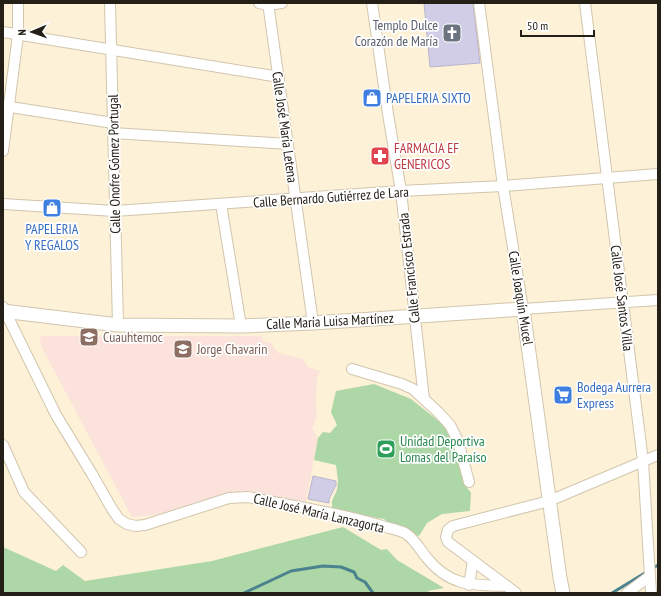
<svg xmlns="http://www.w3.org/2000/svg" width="661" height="596" viewBox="0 0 661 596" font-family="'PT Sans Narrow',sans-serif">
	<rect width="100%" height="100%" fill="#fdf1d7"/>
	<polygon fill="#fbe2da" points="40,336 262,336 263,341 271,343 278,353 303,359 308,367 320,371 317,378 316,400 317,416 312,428 318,438 305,506 244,492 154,515 132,517 41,346"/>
	<g fill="#add7a6">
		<polygon points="374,384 411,399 451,431 465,485 471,493 470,511 442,514 427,523 419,536 393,527 384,519 332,510 332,501 337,490 338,481 336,465 314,460 318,438 323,432 330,433 337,425 331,412 336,391"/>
		<polygon points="343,527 381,550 387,549 397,560 444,588 428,591 430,593 3,593 3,547 56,571 63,565 85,581 212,561"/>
	</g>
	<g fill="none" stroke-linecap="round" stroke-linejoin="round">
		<g stroke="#4a828e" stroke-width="3">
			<polyline points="244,593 291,571 323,566 341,567 354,572 357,578 365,582 373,593"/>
			<polyline points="612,593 658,565"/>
		</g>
	</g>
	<g fill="#d1cde7" stroke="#b9b5cf">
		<polygon points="424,3 473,3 480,63 430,67"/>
		<polygon points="313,476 336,481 336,485 329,499 329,503 308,499"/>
	</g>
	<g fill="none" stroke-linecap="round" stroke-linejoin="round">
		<g stroke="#d1c6ad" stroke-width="12">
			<g id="street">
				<polyline points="110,3 118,325"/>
				<polyline points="259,3 268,5 282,3"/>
				<polyline points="268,3 313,323"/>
				<polyline points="372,3 388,114 401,191 424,399"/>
				<polyline points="479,3 503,186 523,309 658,300"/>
				<polyline points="585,3 643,461 651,593"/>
				<polyline points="3,32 279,77"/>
				<polyline points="4,106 113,123"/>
				<polyline points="113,133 288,144"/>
				<polyline points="3,151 18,35 18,3"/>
				<polyline points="3,204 115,211 401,191 503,186 658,174"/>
				<polyline points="221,204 241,326"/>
				<path d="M3,307L56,415L92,474L112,509L119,519L127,524L136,526L145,525L229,498L248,497C291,506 336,512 379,525C387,528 397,529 405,533C415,539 420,550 427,558C450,587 474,585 507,586"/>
				<polyline points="352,369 402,384 413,389 438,412 450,425 458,441 469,482"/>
				<polyline points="3,445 24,492 81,552"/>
				<polyline points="469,585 473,561"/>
				<polyline points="516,593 448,542 446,537 448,530 453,526 549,501 658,455"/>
				<polyline points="627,593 650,576"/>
			</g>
		</g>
		<g stroke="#d1c6ad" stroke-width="15">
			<polyline id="secondary" points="3,311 118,325 241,326 313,323 523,309 560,578 563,593"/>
		</g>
		<use href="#street" stroke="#fff" stroke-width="10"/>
		<use href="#secondary" stroke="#fff" stroke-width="13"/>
	</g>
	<defs>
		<g id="church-square" transform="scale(1)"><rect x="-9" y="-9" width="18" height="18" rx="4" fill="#6b7280" stroke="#fff"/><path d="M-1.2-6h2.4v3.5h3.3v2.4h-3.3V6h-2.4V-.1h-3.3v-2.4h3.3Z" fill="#fff"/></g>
		<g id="shop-square" transform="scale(1)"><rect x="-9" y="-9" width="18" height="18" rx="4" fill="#3f7fe0" stroke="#fff"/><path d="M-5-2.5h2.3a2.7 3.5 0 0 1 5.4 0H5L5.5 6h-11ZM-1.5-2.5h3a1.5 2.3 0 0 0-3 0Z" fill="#fff"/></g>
		<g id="pharmacy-square" transform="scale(1)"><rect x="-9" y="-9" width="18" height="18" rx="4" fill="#e0444e" stroke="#fff"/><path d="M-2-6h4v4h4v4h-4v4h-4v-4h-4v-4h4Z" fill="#fff"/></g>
		<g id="school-square" transform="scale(1)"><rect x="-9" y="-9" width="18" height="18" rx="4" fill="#8d6e63" stroke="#fff"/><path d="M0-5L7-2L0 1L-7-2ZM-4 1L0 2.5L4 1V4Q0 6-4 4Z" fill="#fff"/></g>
		<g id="supermarket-square" transform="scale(1)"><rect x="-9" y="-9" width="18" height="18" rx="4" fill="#3f7fe0" stroke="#fff"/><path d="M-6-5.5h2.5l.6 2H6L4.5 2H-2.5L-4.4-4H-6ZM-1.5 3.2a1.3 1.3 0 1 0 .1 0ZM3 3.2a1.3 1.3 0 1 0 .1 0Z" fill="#fff"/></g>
		<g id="stadium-square" transform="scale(1)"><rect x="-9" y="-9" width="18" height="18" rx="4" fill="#2e9e5b" stroke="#fff"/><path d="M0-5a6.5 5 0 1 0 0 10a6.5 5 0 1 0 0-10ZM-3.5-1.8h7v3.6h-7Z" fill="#fff"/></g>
	</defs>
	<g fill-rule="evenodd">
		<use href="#church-square" x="452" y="33"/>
		<use href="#shop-square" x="372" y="98"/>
		<use href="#pharmacy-square" x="380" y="156"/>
		<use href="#shop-square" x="52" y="208"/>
		<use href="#school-square" x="89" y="337"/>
		<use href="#school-square" x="183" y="349"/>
		<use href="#supermarket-square" x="563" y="395"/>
		<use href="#stadium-square" x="386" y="449"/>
	</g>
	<g text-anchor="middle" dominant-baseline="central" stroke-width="3.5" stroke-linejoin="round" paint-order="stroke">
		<g font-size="14" fill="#5b616d" stroke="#fff" text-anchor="end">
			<text x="438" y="25">Templo Dulce<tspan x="438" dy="16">Corazón de María</tspan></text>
		</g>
		<g font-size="14" fill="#366cbe" stroke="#fff" text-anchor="start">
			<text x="386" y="98">PAPELERIA SIXTO</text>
			<text x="52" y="229" text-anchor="middle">PAPELERIA<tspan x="52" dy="16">Y REGALOS</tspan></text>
			<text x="577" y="387">Bodega Aurrera<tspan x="577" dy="16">Express</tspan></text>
		</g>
		<g font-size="14" fill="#242017" stroke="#fff">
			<text transform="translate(285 127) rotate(82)">Calle José María Letena</text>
			<text transform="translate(114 164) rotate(-91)">Calle Onofre Gómez Portugal</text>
			<text transform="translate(331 197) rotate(-4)">Calle Bernardo Gutiérrez de Lara</text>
			<text transform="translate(409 268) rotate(-96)">Calle Francisco Estrada</text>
			<text transform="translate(521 298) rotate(81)">Calle Joaquín Mucel</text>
			<text transform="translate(622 298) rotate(83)">Calle José Santos Villa</text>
			<text transform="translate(330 321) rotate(-3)">Calle María Luisa Martínez</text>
			<text transform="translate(319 513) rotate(13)">Calle José María Lanzagorta</text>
		</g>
		<g font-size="14" fill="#be3a42" stroke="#fff" text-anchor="start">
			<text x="394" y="148">FARMACIA EF<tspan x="394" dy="16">GENERICOS</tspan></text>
		</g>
		<g font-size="14" fill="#785e54" stroke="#fff" text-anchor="start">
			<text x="103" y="337">Cuauhtemoc</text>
			<text x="197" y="349">Jorge Chavarin</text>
		</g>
		<g font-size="14" fill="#27864d" stroke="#fff" text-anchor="start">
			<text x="400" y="441">Unidad Deportiva<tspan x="400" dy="16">Lomas del Paraíso</tspan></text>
		</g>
	</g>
	<rect width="661" height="596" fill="none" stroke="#242017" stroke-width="8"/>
	<g transform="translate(32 32) rotate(268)" stroke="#ffffff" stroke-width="3" paint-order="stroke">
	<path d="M0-3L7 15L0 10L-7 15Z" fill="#242017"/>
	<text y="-6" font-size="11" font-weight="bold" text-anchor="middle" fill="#242017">N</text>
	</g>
	<path d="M521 30v6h73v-6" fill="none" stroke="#242017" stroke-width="2"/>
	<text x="527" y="30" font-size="12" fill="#242017" stroke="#ffffff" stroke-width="3" paint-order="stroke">50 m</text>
</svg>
